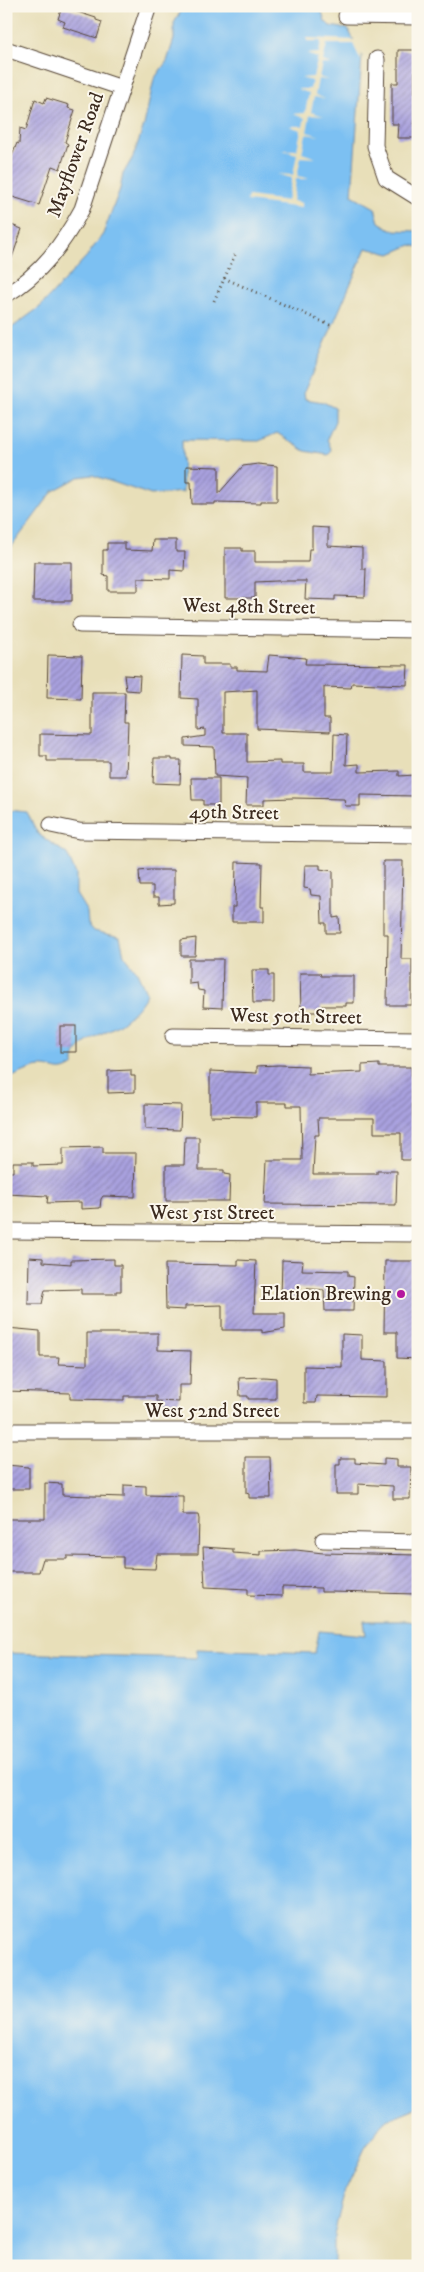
<svg xmlns="http://www.w3.org/2000/svg" width="424" height="2272" viewBox="0 0 424 2272" font-family="'IM FELL DW Pica',serif">
	<defs>
		<pattern id="building-hatch" width="6" height="6" patternUnits="userSpaceOnUse" patternTransform="scale(1.25)"><rect width="6" height="6" fill="#a9a1df"/><path d="M-1 1l2-2M0 6l6-6M5 7l2-2" fill="none" stroke="#8b83b4"/></pattern>
	</defs>
	<rect width="100%" height="100%" fill="#fbf7ec"/>
	<filter id="ink" filterUnits="userSpaceOnUse"><feTurbulence type="fractalNoise" baseFrequency=".02" numOctaves="2"/><feDisplacementMap in="SourceGraphic" scale="10" xChannelSelector="R" yChannelSelector="G"/><feConvolveMatrix kernelMatrix="1 2 1 2 8 2 1 2 1" color-interpolation-filters="sRGB"/></filter>
	<filter id="wash" filterUnits="userSpaceOnUse"><feTurbulence type="fractalNoise" baseFrequency=".0096" numOctaves="4" result="noise"/><feDisplacementMap in="SourceGraphic" scale="20" xChannelSelector="R" yChannelSelector="G"/><feGaussianBlur stdDeviation="1.12" result="paint"/><feColorMatrix in="noise" values="0 0 0 0 0 0 0 0 0 0 0 0 0 0 0 0 0 1.4 0 .05"/><feComposite in="paint" operator="in"/></filter>
	<g filter="url(#wash)">
		<rect width="100%" height="100%" fill="#e8dfb9"/>
		<g fill="#7bc0f2" stroke="#5b7588">
			<polygon points="181,6 320,6 325,21 330,26 348,29 362,56 352,195 375,208 379,222 392,230 418,231 418,247 411,245 390,254 366,248 304,392 305,399 323,402 335,408 335,421 327,439 332,451 328,455 305,451 277,433 259,441 182,440 183,492 151,495 92,475 79,477 53,491 9,550 6,564 6,332 40,307 87,256 103,234 120,189 123,174 133,157 144,125 154,79 167,61 174,39 174,23 181,11"/>
			<path d="M6,810L27,812L38,834L67,854L76,874V894L87,912L88,924L94,931L120,937L124,955L137,972L147,994C141,1005 132,1015 121,1023C106,1034 72,1041 74,1065C58,1076 55,1066 40,1067C30,1068 18,1075 9,1078H6Z"/>
			<polygon points="364,1621 407,1621 418,1623 418,2107 384,2121 365,2148 345,2191 334,2234 334,2266 6,2266 6,1653 197,1658 197,1649 315,1653 319,1631 366,1635"/>
		</g>
		<polygon fill="#e8dfb9" points="307,38 357,40 362,50 361,61 353,44 327,44 323,61 331,64 322,64 319,77 328,80 318,79 315,95 326,99 314,97 311,112 324,116 310,115 307,132 320,136 306,134 302,153 316,158 301,157 297,176 310,179 296,179 293,201 302,203 302,208 247,201 248,196 287,201 292,178 277,174 293,175 297,154 283,150 297,150 301,130 289,126 303,126 305,118 293,114 305,113 309,93 297,89 310,89 312,81 301,78 313,77 318,58 306,54 319,53 321,43 321,41 307,41"/>
		<g id="blocks">
			<g fill="url(#building-hatch)">
				<polygon points="62,7 96,18 96,20 102,22 97,38 63,27 65,22 58,19"/>
				<polygon points="398,50 415,50 414,138 397,138 398,124 392,124 392,83 398,83"/>
				<polygon points="46,98 69,105 68,108 75,110 65,142 68,144 60,169 52,166 39,205 6,195 6,171 17,143 19,144 20,128 26,130 35,99 44,103"/>
				<polygon points="6,223 22,229 8,269 6,269"/>
				<polygon points="258,464 277,466 277,501 261,501 261,503 215,502 215,504 192,504 191,482 186,482 186,466 219,467 219,493 243,466"/>
				<polygon points="312,527 328,528 328,546 362,548 362,569 366,569 365,597 335,596 335,600 305,599 306,581 277,581 255,582 255,598 225,598 225,548 242,548 242,551 255,551 255,562 308,562 309,549 312,549"/>
				<polygon points="153,540 176,540 176,552 185,552 184,571 170,570 170,579 138,578 138,591 108,591 108,576 103,575 103,550 107,550 107,543 125,543 125,550 152,551"/>
				<polygon points="34,562 72,562 72,601 33,601"/>
				<polygon points="48,655 82,656 81,699 47,698"/>
				<polygon points="182,655 203,656 203,664 230,664 230,667 237,667 237,670 267,671 269,655 306,658 305,664 408,665 407,685 352,683 351,688 324,687 324,718 330,718 330,732 257,729 257,690 223,692 223,733 247,733 247,762 280,761 280,764 304,764 304,772 333,772 334,734 347,735 346,765 359,764 359,772 399,771 399,776 415,775 416,796 360,795 360,806 345,806 344,799 293,798 264,799 264,805 246,805 247,778 215,776 214,747 185,746 185,739 205,736 205,729 198,730 198,699 181,698"/>
				<polygon points="124,675 140,676 139,691 126,690"/>
				<polygon points="92,692 125,692 124,722 128,722 126,776 109,776 109,761 47,761 47,756 40,756 40,734 92,735"/>
				<polygon points="154,758 172,758 172,760 181,760 180,784 153,783"/>
				<polygon points="191,778 219,778 219,805 203,805 203,800 192,800"/>
				<polygon points="383,861 403,861 401,959 412,959 412,1005 387,1005 388,934 383,934"/>
				<polygon points="236,862 262,863 261,907 264,907 264,922 232,922 232,907 235,907"/>
				<polygon points="305,865 320,865 320,869 333,871 333,918 339,917 340,933 326,933 326,923 322,923 321,896 311,895 310,889 304,888"/>
				<polygon points="149,870 174,870 174,903 159,904 159,897 153,897 153,886 140,886 139,871"/>
				<polygon points="196,938 195,956 181,956 181,940"/>
				<polygon points="189,959 223,959 222,1008 203,1007 204,991 198,990 197,983 189,984"/>
				<polygon points="252,970 269,970 269,975 274,975 274,1003 253,1003"/>
				<polygon points="300,973 320,973 321,976 354,976 354,1003 346,1003 346,1006 321,1006 321,1012 301,1012"/>
				<rect x="60" y="1026" width="16" height="26"/>
				<polygon points="379,1064 379,1067 411,1067 413,1119 417,1119 416,1160 401,1160 401,1133 374,1133 374,1118 318,1118 319,1135 315,1135 313,1174 377,1174 377,1171 397,1171 396,1205 265,1204 267,1160 302,1160 301,1106 287,1106 287,1103 256,1103 256,1117 210,1116 210,1071 257,1073 257,1066 279,1065 308,1066 308,1074 362,1072 362,1065"/>
				<polygon points="131,1070 131,1076 135,1076 135,1092 108,1093 108,1071"/>
				<polygon points="145,1104 181,1105 180,1130 145,1129"/>
				<polygon points="185,1137 199,1137 199,1170 224,1170 224,1174 230,1175 229,1201 166,1201 166,1165 184,1165"/>
				<polygon points="103,1147 103,1153 136,1153 135,1197 103,1196 101,1199 100,1208 81,1209 81,1202 47,1203 48,1196 6,1194 6,1172 13,1172 13,1162 33,1162 33,1166 63,1165 63,1148"/>
				<polygon points="29,1257 43,1258 43,1262 71,1264 71,1260 114,1259 114,1265 121,1265 121,1291 116,1291 116,1294 81,1294 81,1289 45,1290 42,1304 28,1304"/>
				<polygon points="238,1260 256,1261 254,1313 285,1313 285,1329 262,1333 262,1330 222,1330 222,1305 185,1306 185,1310 166,1309 165,1264 238,1265"/>
				<polygon points="282,1260 303,1261 302,1270 348,1271 348,1276 354,1277 353,1311 325,1311 324,1290 297,1288 296,1298 281,1298"/>
				<polygon points="385,1261 418,1261 418,1359 397,1358 397,1332 384,1332"/>
				<polygon points="7,1328 40,1331 40,1357 59,1357 58,1364 87,1365 87,1333 158,1333 158,1350 191,1351 190,1385 179,1385 179,1402 156,1401 156,1396 124,1396 124,1400 70,1399 70,1393 6,1391"/>
				<polygon points="342,1334 362,1335 362,1360 387,1361 387,1397 317,1396 316,1403 304,1403 304,1366 342,1367"/>
				<polygon points="264,1377 276,1378 276,1399 248,1399 248,1396 240,1396 239,1378"/>
				<polygon points="246,1457 270,1457 271,1498 249,1498 249,1494 246,1493"/>
				<polygon points="340,1458 355,1458 355,1463 384,1465 384,1458 397,1459 397,1467 411,1467 410,1499 393,1499 393,1486 358,1484 358,1494 336,1494 336,1464 340,1464"/>
				<polygon points="6,1465 29,1467 29,1489 6,1489"/>
				<polygon points="45,1483 62,1484 62,1495 124,1497 124,1485 146,1486 146,1495 183,1496 183,1515 198,1515 199,1519 198,1554 157,1554 155,1569 123,1568 123,1557 67,1556 67,1559 43,1559 39,1572 7,1572 8,1519 45,1519"/>
				<polygon points="203,1547 233,1549 233,1553 261,1555 261,1551 296,1550 323,1553 418,1555 418,1594 330,1592 321,1592 321,1588 282,1587 282,1596 248,1595 248,1589 205,1587"/>
			</g>
		</g>
	</g>
	<g filter="url(#ink)">
		<use href="#blocks" fill-opacity="0" stroke="#554535" stroke-width="1"/>
		<g fill="none" stroke-linecap="round" stroke-linejoin="round">
			<g stroke="#554535" stroke-width="17">
				<g id="street">
					<polyline points="346,16 418,17"/>
					<polyline points="6,49 122,88"/>
					<polyline points="377,59 375,146 386,178 418,198"/>
					<path d="M6,295C41,274 63,244 82,209L149,6"/>
					<polyline points="80,625 418,630"/>
					<polyline points="51,825 79,831 418,835"/>
					<polyline points="173,1036 418,1039"/>
					<polyline points="6,1231 418,1234"/>
					<polyline points="6,1431 418,1431"/>
					<polyline points="323,1540 418,1542"/>
				</g>
			</g>
			<g stroke="#554535" stroke-width="3" stroke-dasharray="1 4" stroke-linecap="butt">
				<polyline points="224,278 332,326"/>
				<polyline points="214,301 235,255"/>
			</g>
			<use href="#street" stroke="#fff" stroke-width="15"/>
		</g>
	</g>
	<circle fill="#b5179e" stroke="#fbf7ec" stroke-width="2" cx="401" cy="1294" r="5"/>
	<g text-anchor="middle" dominant-baseline="central" stroke-width="4" stroke-linejoin="round" paint-order="stroke">
		<g font-size="20" fill="#3b2a1e" stroke="#fbf7ec">
			<text transform="translate(76 155) rotate(-70)">Mayflower Road</text>
			<text transform="translate(249 607) rotate(1)">West 48th Street</text>
			<text transform="translate(234 813) rotate(1)">49th Street</text>
			<text transform="translate(296 1017) rotate(1)">West 50th Street</text>
			<text x="212" y="1213">West 51st Street</text>
			<text x="212" y="1411">West 52nd Street</text>
		</g>
		<g font-size="20" fill="#3b2a1e" stroke="#fbf7ec" text-anchor="end">
			<text x="391" y="1294">Elation Brewing</text>
		</g>
	</g>
	<rect width="424" height="2272" fill="none" stroke="#fbf7ec" stroke-width="25"/>
</svg>
